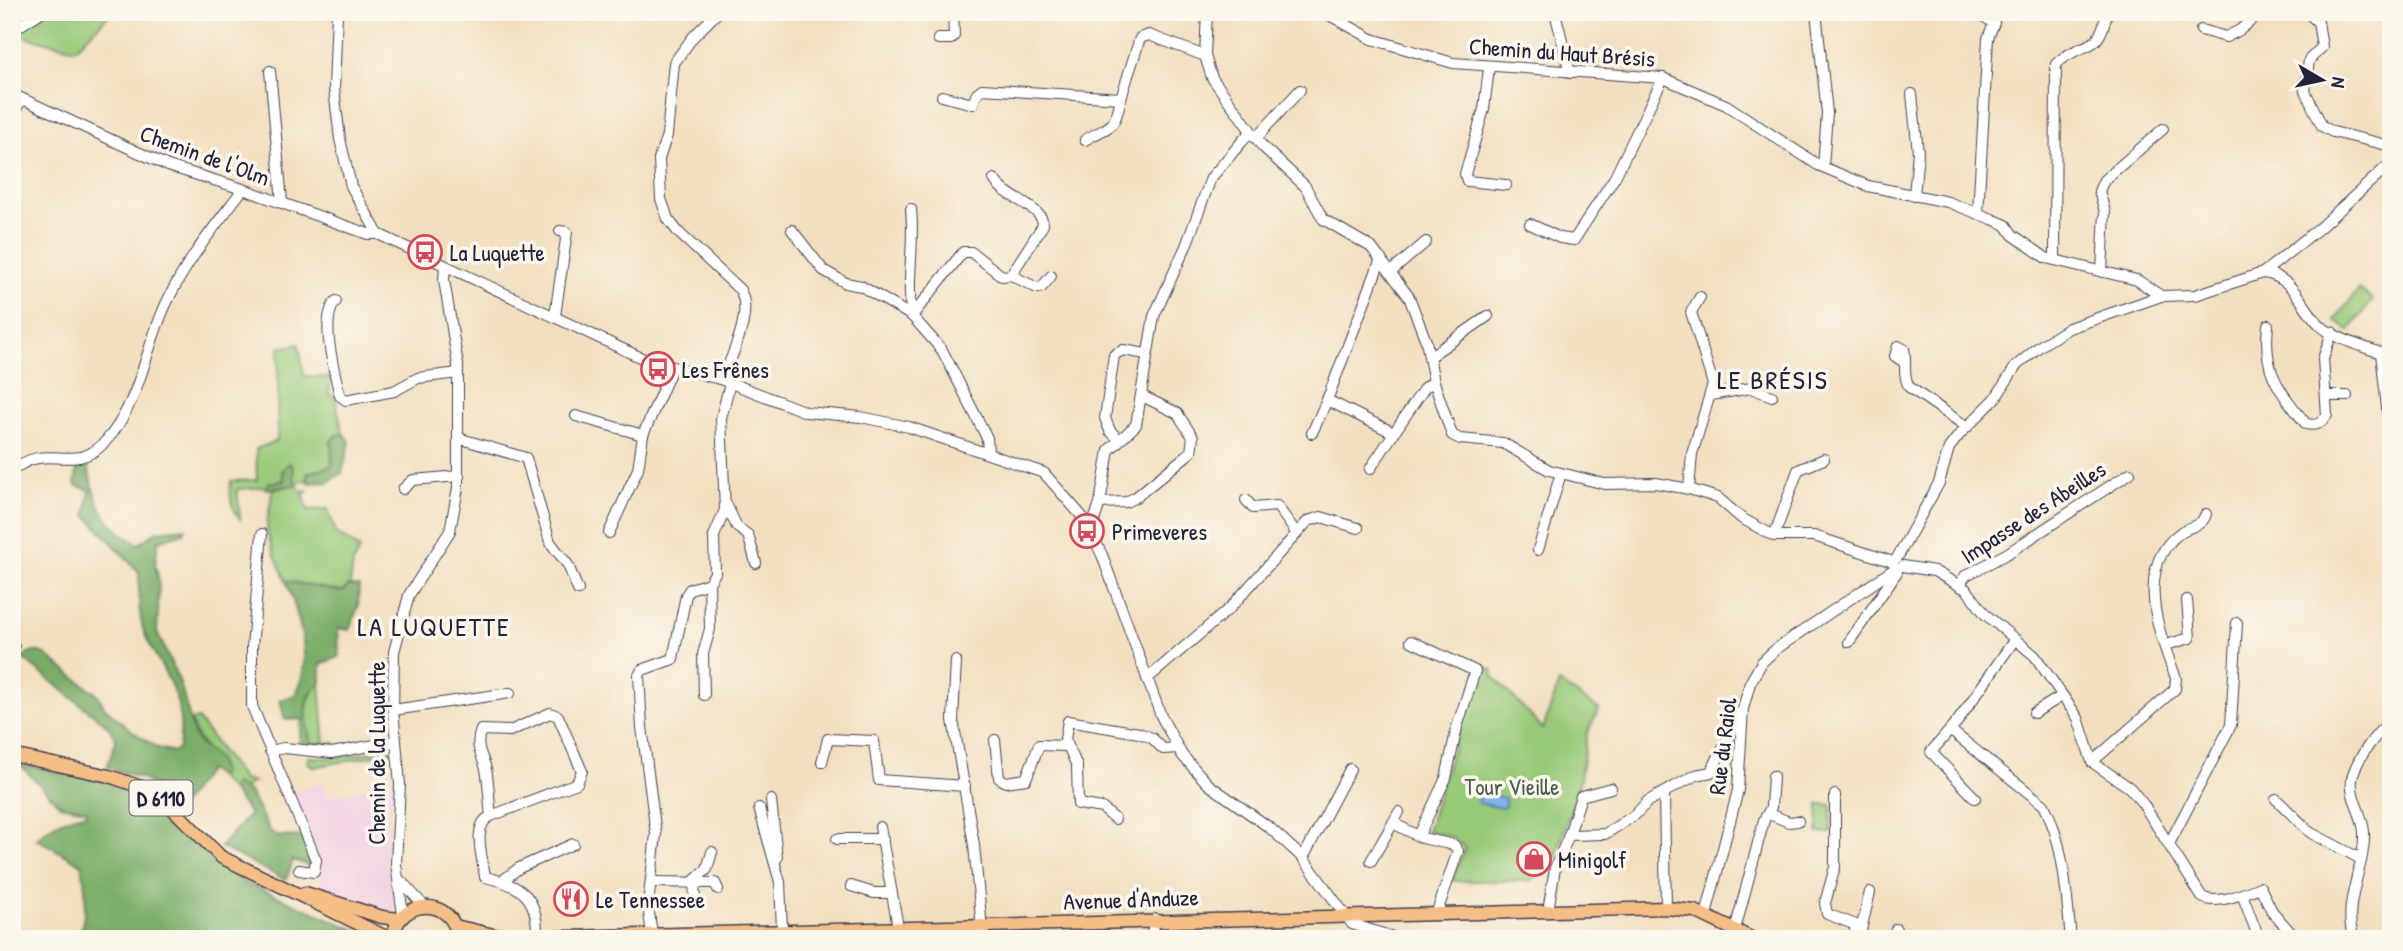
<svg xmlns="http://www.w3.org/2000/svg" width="2403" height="951" viewBox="0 0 2403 951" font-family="'Patrick Hand',sans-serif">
	<rect width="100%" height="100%" fill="#fbf7ec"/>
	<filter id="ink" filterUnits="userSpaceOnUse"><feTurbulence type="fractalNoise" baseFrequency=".0143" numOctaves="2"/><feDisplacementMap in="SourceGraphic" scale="14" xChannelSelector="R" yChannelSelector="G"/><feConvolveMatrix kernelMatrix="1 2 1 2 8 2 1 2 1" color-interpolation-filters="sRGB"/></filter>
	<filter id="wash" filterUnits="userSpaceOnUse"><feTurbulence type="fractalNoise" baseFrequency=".00686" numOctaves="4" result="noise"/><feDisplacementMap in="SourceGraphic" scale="28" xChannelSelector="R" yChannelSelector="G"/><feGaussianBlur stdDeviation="1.57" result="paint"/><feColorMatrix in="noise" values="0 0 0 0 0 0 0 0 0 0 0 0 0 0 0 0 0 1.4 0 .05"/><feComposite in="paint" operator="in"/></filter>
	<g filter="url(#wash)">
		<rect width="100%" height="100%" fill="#f2dfc0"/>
		<polygon fill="#f2cfe2" points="396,782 396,795 390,799 386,868 392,876 391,887 397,905 389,913 321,889 320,864 292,792 322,783 328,796"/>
		<g fill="#98c978" stroke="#5d765a" stroke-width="2">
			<polygon points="47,12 112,12 75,49 14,34"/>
			<polygon points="2359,289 2373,300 2349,331 2335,320"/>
			<path d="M299,344L304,376L331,378L329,394L335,398L343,433L335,435L331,442L332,466L309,472L307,480L298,482L299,491H309L303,494L308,510L328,509L336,533L360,549L353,563L350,586L342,592L286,581C280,565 269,546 267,529C266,519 272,503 272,490L295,485L293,466L282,471L284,479C271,488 255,488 237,489L240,519C231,509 229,494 231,481L257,480L256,449L277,441L279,348Z"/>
			<polygon points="1479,666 1493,670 1492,675 1543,729 1559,683 1599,709 1587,733 1579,784 1555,860 1543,867 1537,866 1539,873 1530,881 1452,881 1465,848 1452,837 1427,831"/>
			<path d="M320,684L325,744L311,743C306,722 301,699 320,684Z"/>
			<path d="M198,719L243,780L253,782L243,789L231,790L218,777L222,773C211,753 196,742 191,720Z"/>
			<polygon points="391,749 393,752 314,767 307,762 309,757 330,758"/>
			<polygon points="1819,804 1832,805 1831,833 1818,833"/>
		</g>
		<g fill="#7aad68" stroke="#4e6852" stroke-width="2">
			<polygon points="343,433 350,442 342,473 328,482 309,483 307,473 332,466 332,439"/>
			<path d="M87,458C92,498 103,525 139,544L157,531L186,528L184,533L158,541L155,564L159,581L157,632L180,683L194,735L199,743L217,758L222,773L218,777L208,770L182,804L141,778L107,767L116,740L108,726L22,658L30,652H41L98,695L104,707L132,731L158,748L174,752L179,748C186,698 168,681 148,641C137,620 139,593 139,572L86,515L90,490L75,485L78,462Z"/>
			<polygon points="289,463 293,466 295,485 266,489 268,483 284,481 282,471"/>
			<path d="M286,581L342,592L348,586H359L358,606L350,630L338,628L339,657L321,664V683C300,696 306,722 311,743H336L335,749L299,746L302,719L285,720L280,700L294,696C315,666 298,612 286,581Z"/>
			<path d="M19,764L114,783L143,794L220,867L246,883L358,931L354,939H79C86,912 88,890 81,864L37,839C52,824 65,817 86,814L87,810L60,805Z"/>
			<polygon points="235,784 249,792 270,831 278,836 305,837 314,857 310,866 293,860 286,880 220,847 250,814 231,790"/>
		</g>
		<polygon fill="#82b5ef" stroke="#526c95" stroke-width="2" points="1478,792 1505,798 1505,806 1502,808 1478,803"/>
	</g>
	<g filter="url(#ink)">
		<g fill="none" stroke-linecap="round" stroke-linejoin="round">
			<g stroke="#413e4f" stroke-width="12">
				<g id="minor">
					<polyline points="337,12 334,89 340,139 351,186 378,234 646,360 723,380 806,412 861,417 909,427 1044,473 1086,521 1102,555 1161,716 1182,755 1208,784 1270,828 1303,858 1352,924 1399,939"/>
					<path d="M718,12L693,37L674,63L667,135L659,159L661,199L668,219L678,232L740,290C754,314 731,355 723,380"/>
					<polyline points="1207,12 1205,56 1212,78 1262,146 1305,186 1323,219 1371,247 1409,297 1426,341 1434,382 1452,435 1460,439 1503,443 1549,470 1605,484 1656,483 1689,489 1718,498 1741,518 1774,536 1814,536 1893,562"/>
					<path d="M1324,12L1372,39L1453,63L1663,78L1726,105L1818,165L1868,186L1948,202L1992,219L2006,225L2013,235L2046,258L2137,280L2161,296L2195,295L2263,273C2294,276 2301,307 2321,326C2335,339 2372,350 2391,356"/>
					<polyline points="1555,12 1570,73"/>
					<polyline points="1816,12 1827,113 1823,167"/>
					<polyline points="2307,12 2318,22 2322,47 2309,60 2305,91 2322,126 2333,132 2391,146"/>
					<polyline points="2201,30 2226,37 2240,30 2261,12"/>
					<polyline points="12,31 41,12"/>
					<polyline points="938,39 951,39 954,36 953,12"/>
					<polyline points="1489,68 1484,109 1465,174 1467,181 1506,185"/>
					<polyline points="270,71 282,202"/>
					<polyline points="12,94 168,166 243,189 368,234 378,234"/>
					<polyline points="1912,94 1918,152 1914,196"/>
					<polyline points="942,96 973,104 977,93 982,89 1121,98 1140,38 1149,35 1205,56"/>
					<polyline points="12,124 18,105 23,100"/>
					<polyline points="1256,138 1300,90"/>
					<path d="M1085,140C1111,124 1114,132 1121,98"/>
					<path d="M911,209C915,245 906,280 912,316"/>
					<polyline points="1978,213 1988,38 1994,23 1983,16 1984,12"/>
					<polyline points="1530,224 1560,238 1574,240 1615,177 1663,78"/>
					<polyline points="792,230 823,270 846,283 861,286 912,316 942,350 955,375 987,438 988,452"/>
					<polyline points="1381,259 1327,400 1394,433 1425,387 1434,382"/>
					<path d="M2055,260L2056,64C2085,37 2098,58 2107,12"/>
					<polyline points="1391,272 1426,242"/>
					<polyline points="2102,272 2105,212 2099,191 2104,180 2163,129"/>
					<polyline points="2263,273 2318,229 2391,163"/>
					<polyline points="1011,275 1037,288 1042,287 1051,276"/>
					<path d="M336,301C319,319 335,373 340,396L346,400L394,391L418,378L458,373"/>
					<polyline points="555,316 567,232 560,231"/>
					<path d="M912,316L963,252H971L1002,276L1011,275L1043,225C1044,207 1004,198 994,179"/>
					<path d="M2268,325C2263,373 2278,388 2306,424C2317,426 2321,424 2327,415L2323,359L2332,332"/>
					<polyline points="2381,353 2391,444"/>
					<polyline points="1429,357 1488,316"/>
					<path d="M1905,363L1895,356L1898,346L1904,349C1907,362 1902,374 1909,387L1967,427"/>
					<polyline points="1711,395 1751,388 1772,396"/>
					<polyline points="2326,396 2347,396"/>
					<polyline points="576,416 643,435 672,368"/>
					<polyline points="1312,433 1327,400"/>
					<polyline points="458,438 526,458 550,542 568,565 578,590"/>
					<polyline points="1119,439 1110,431 1105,418 1114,355 1123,350 1146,354"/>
					<polyline points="1370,469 1394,433"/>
					<path d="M12,471C47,440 73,476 105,442C141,403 145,346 168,300C187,260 216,225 243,189"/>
					<polyline points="403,489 413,480 459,476"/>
					<polyline points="1689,489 1692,454 1713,384 1691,312 1700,297"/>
					<polyline points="1246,500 1253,508 1277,506 1295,531"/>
					<polyline points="1100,503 1126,502 1136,497 1191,452 1193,437 1177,413 1142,396"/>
					<polyline points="726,504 737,527 748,535 756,563"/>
					<polyline points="1091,530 1100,503 1109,450 1136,425 1154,316 1186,246 1211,178 1251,131"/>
					<polyline points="609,533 638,469 643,435"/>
					<polyline points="262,534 252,647 252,706 316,860 314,872 299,870"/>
					<polyline points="1774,536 1798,470 1824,459"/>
					<polyline points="1538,550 1561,473"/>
					<polyline points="1897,558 1939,483 1949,448 1959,435 1995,399 2016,366 2040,346 2069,328 2161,296"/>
					<path d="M1903,566L1934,571L1967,590L1985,614L2035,656L2078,718L2092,762L2130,788L2143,804L2202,897C2216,906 2245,893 2260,887L2272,911L2296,939"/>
					<polyline points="1960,586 1965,576 2008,553 2130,473"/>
					<polyline points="1411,641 1475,671 1457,727 1446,778 1420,833 1422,838 1454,845 1458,851 1437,912"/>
					<polyline points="1849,642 1897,572"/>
					<polyline points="12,645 14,646"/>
					<polyline points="2166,645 2190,638 2187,600"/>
					<polyline points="956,661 953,720 974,845 983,939"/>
					<polyline points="1147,679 1230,608 1308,521 1321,517 1358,528"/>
					<polyline points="704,695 703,654 710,629 709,583"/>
					<polyline points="393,710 510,693"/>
					<polyline points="2034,713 2062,696"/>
					<path d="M1950,730L2044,805C2065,846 2066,894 2071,939"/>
					<polyline points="995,740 999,778 1006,782 1026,779 1039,745 1066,746"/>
					<polyline points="270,751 284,748 332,753 396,741"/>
					<polyline points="822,762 828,739 874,741 879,780 965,786"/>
					<path d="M2092,762L2175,689L2176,678C2159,634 2133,567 2181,532C2190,526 2203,526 2206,514"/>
					<polyline points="1664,793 1666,908"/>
					<polyline points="1835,795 1835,867 1825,903 1827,914 1856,925 1853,939"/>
					<polyline points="1975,798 1931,752 1957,722 2015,639"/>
					<polyline points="2276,799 2311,833 2361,859"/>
					<polyline points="771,800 777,858"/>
					<polyline points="759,808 780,882 782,930"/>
					<polyline points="1769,814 1789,822 1798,821"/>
					<path d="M491,816L577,783L582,771L558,716L550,713L510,731L481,730C474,747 482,754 486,769C489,784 489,801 491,816C471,825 483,859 485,877C522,885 538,897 537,936"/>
					<polyline points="1115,819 1102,808 1078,804 1077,766 1065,739 1068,721 1139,733 1152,738 1163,749 1178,748"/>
					<polyline points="1393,823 1399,812"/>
					<polyline points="880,827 898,927"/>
					<polyline points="1569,835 1581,796 1611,788"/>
					<polyline points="837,839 883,839"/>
					<polyline points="2169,844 2231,725 2237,623"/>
					<polyline points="1303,858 1350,769"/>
					<polyline points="1371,861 1393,823 1422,838"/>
					<polyline points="401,881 425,907"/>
					<polyline points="502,881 519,868 573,844"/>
					<polyline points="652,882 715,883 718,889"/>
					<polyline points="851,886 874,893 892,893"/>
					<polyline points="2242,894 2259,939"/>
					<polyline points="695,898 694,881 707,869 712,852"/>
					<polyline points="1548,911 1555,868 1569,835 1605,834 1635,815 1648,801 1696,775 1711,772 1741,712"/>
					<polyline points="403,915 396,864 400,784 393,710 394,652 409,595 450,531 458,488 458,365 444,280 445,266"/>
					<polyline points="1706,915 1738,790 1743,709 1750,683 1762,662 1776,649 1896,568"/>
					<polyline points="1735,930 1764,820 1771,807 1773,776"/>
					<polyline points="652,935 648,905 656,834 642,727 639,675 642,670 673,659 686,595 690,589 709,583 715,573 714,536 725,510 721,418 730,383"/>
					<polyline points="1150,939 1156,919"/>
					<polyline points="1864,939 1861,930 1870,892"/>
					<polyline points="1893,939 1896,929"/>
					<path d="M2354,939C2341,903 2366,867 2364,832C2363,813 2347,794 2353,774C2359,756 2377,732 2391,721"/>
				</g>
			</g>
			<g stroke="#413e4f" stroke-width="15">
				<g id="major">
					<polyline points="12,755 109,776 147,789 165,801 221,857 390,939"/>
					<polyline points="305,893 382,917 399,919"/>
					<polyline points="455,926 498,936"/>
					<path d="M392,939C399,896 454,896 458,939"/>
					<polyline points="491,939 1666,908 1695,911 1753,939"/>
				</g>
			</g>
			<use href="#minor" stroke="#fff" stroke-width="10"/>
			<use href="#major" stroke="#f6be87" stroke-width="12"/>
		</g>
	</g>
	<defs>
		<g id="bus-ring" transform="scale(1.75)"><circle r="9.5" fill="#fbf7ec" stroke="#d1495b" stroke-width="1.5"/><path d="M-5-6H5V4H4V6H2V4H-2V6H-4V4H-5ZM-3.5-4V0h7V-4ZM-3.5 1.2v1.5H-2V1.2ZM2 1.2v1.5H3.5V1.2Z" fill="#d1495b"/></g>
		<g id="shop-ring" transform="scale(1.75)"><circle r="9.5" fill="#fbf7ec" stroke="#d1495b" stroke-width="1.5"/><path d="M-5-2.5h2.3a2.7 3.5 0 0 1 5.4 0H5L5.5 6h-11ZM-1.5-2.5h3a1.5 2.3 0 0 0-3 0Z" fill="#d1495b"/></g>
		<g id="restaurant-ring" transform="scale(1.75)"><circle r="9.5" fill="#fbf7ec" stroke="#d1495b" stroke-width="1.5"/><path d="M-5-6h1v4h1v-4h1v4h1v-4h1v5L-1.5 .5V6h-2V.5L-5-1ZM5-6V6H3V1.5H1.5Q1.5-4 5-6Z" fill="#d1495b"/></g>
	</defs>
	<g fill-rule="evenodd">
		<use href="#bus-ring" x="425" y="252"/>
		<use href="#bus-ring" x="658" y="369"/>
		<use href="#bus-ring" x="1087" y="531"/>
		<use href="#shop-ring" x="1534" y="859"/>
		<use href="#restaurant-ring" x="571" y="899"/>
	</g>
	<g text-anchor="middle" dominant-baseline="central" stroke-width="7" stroke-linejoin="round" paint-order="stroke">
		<rect fill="#fbf7ec" stroke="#636270" stroke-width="2" x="129.5" y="780.5" width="63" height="35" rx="5"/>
		<g font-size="21" font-weight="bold" fill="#22223b">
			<text x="161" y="798">D 6110</text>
		</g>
		<g font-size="23" fill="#22223b" stroke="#fbf7ec">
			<text transform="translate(1562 52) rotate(4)">Chemin du Haut Brésis</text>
			<text transform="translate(205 155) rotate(20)">Chemin de l'Olm</text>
			<text transform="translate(2033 512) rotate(-33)">Impasse des Abeilles</text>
			<text transform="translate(1722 746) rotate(-83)">Rue du Raiol</text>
			<text transform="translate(376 753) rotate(-90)">Chemin de la Luquette</text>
			<text transform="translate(1131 899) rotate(-2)">Avenue d'Anduze</text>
		</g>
		<g font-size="23" fill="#22223b" stroke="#fbf7ec" text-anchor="start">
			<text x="450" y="252">La Luquette</text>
			<text x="682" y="369">Les Frênes</text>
			<text x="1112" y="531">Primeveres</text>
			<text x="1558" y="859">Minigolf</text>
			<text x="596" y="899">Le Tennessee</text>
		</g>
		<g font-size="23" fill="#4b5c50" stroke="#fbf7ec">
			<text x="1512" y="786">Tour Vieille</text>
		</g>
		<g font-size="26" letter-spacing="2" fill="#22223b" stroke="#fbf7ec">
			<text x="1773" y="379">LE BRÉSIS</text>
			<text x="434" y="626">LA LUQUETTE</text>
		</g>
	</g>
	<rect width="2403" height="951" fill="none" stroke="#fbf7ec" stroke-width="42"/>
	<g transform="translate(2322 80) rotate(99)" stroke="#fbf7ec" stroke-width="5" paint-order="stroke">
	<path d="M0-5L12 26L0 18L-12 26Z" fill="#22223b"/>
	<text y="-10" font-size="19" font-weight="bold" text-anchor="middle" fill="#22223b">N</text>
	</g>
</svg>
